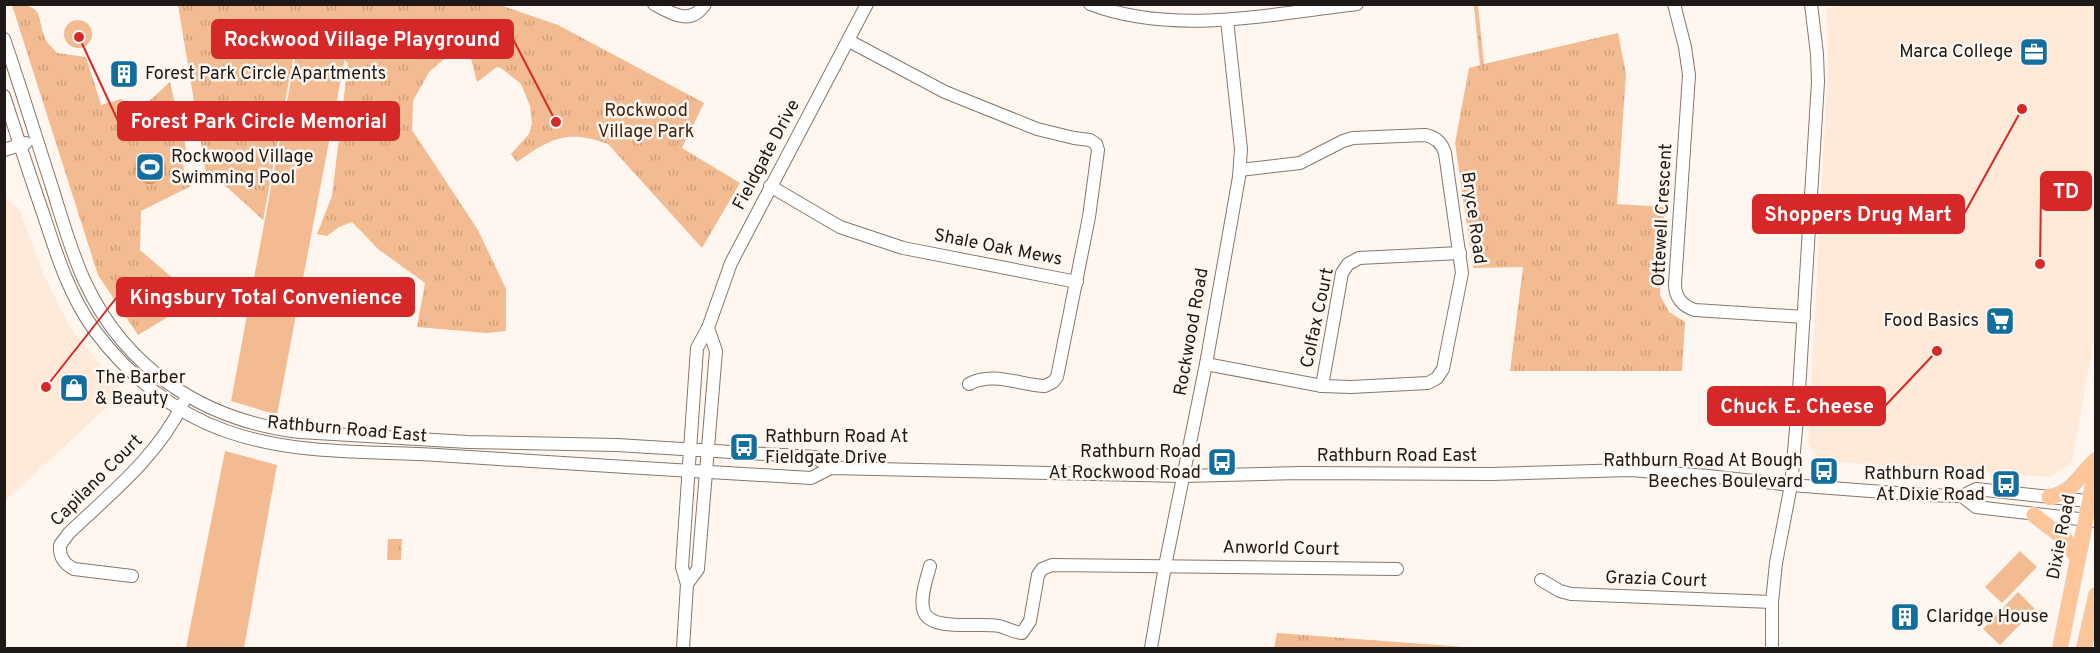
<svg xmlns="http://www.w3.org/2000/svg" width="2100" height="653" viewBox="0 0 2100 653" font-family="Overpass,sans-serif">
	<defs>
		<pattern id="park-tufts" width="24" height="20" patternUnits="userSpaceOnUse" patternTransform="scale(1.5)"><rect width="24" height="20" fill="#f2bb91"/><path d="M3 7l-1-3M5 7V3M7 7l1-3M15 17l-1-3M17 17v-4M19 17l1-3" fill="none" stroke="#cfa07c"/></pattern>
		<pattern id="water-rules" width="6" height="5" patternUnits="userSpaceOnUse" patternTransform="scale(1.5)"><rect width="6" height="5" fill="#e6a16c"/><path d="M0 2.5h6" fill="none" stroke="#c58a5d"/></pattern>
	</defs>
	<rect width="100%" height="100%" fill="#fff6ef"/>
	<g fill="#ffeada">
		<polygon points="1841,5 2095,5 2095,333 2072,462 2050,477 1821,461 1808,445 1828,67 1826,9"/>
		<polygon points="4,197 19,208 44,275 70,327 123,392 6,500 4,499"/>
	</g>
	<g fill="#f2bb91">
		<polygon points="305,5 355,5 277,415 231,401"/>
		<polygon points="225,451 277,465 244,648 186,648"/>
		<polygon points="2020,551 2037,567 2002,603 1985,587"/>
		<polygon points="2018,592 2035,609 2000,645 1983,629"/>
	</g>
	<g fill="url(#park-tufts)">
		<path d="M12,5C48,4 35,20 47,42C50,46 54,49 57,53L86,57L101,105L121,99L137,112L170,82L180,126H183L187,160L183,161L184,172L191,186L141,211L140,250L175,280L171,297L178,311L138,335L98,275Z"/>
		<path d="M178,5H500L558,25L704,103L682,148L740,183L702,248L608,144C567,129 551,138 517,162L511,154L529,134L532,123L530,106L521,84L501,68L497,67L477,82L471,58L450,54L429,72L413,101L412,130L478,230L506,289V331L486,333L417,327L425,283L378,249L352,222L339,227L327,236L317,234L332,196L348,63L299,27L263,220L228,188L206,173Z"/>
		<polygon points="1474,6 1478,6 1484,64 1618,33 1626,74 1617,204 1664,207 1660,295 1669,312 1685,322 1682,371 1510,371 1523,267 1473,268 1455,143 1469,68 1480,65"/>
		<circle cx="78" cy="34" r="14"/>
		<polygon points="388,539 402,539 401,560 387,560"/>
		<polygon points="1277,633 1464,647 1470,648 1274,648"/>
	</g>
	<circle fill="url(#water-rules)" cx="150" cy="168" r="16"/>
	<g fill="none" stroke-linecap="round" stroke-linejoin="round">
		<g stroke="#85786e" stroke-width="14">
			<g id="minor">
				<path d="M654,4C672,14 691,26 705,4"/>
				<path d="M1090,4C1173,36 1272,14 1357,4"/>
				<path d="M1674,4L1685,47L1689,75L1675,284C1675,297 1682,306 1695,310L1804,317"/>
				<path d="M4,39C21,88 36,138 52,187C62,219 71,252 85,282C126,370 205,421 300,432L468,442L617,445L815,457L831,468"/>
				<path d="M849,41L945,92L1037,129L1074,138L1090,140L1096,144L1098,150L1089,217L1057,377L1053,382L1045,386C1020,385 993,371 969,384"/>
				<path d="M4,96C17,136 30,176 44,216C57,256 70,297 95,331C128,375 174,413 226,431C293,455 367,451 437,455C562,463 686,471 811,478L831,468L1183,476L1301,473L1492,474L1630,470L1708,476L1791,485L1923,495L1962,496L1976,489L2096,502"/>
				<polyline points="4,150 26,143"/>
				<polyline points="770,186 840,227 903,248 1077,282"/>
				<path d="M1206,364L1322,386L1351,387L1428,383L1437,378L1443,369L1462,273L1445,153C1442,143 1436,137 1425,135L1353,138L1343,141L1300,163L1240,170"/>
				<polyline points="1322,386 1342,273 1348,264 1359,258 1460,253"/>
				<polyline points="1962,496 1976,507 2096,521"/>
				<path d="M930,566C927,578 919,599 924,612C932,632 981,622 999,626C1007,628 1013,632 1022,633L1030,621L1038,575L1042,569L1052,565L1397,569"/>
				<path d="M132,576L74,569C64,564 59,557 60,545L69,533C111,493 158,456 183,403"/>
				<polyline points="1541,580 1560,591 1571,594 1772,602"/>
				<polyline points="687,584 698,569 716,351 708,328"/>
				<polyline points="683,648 687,584 682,567 697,348 708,328 731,263 867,4"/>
				<polyline points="1151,648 1165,566 1206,364 1239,177 1241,149 1227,20"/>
				<polyline points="1772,648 1772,602 1776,563 1791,485 1798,407 1818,82 1817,54 1811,4"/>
			</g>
		</g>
		<g stroke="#d6d6d5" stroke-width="16">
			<g id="major">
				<path d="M2049,497C2073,493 2078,476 2096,460"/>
				<polyline points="2034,515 2065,539 2078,559"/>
				<polyline points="2060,648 2096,469"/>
				<polyline points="2084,648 2096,595"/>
			</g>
		</g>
		<use href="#minor" stroke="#fff" stroke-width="12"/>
		<use href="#major" stroke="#fdc598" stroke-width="15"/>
	</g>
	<defs>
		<g id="office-square" transform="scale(1.5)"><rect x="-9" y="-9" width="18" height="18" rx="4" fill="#126e9d" stroke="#fff6ef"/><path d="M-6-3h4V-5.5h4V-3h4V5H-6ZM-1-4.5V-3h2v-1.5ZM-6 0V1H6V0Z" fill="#fff"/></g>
		<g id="building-square" transform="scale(1.5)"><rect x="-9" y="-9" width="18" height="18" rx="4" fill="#126e9d" stroke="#fff6ef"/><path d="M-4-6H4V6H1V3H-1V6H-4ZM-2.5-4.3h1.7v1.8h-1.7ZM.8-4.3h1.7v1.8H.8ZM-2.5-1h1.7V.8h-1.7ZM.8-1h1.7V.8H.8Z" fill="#fff"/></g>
		<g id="stadium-square" transform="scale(1.5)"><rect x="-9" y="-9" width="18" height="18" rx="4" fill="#126e9d" stroke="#fff6ef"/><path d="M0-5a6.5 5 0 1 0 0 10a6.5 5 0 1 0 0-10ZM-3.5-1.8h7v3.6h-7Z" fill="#fff"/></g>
		<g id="supermarket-square" transform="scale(1.5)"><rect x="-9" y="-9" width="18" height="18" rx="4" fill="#126e9d" stroke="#fff6ef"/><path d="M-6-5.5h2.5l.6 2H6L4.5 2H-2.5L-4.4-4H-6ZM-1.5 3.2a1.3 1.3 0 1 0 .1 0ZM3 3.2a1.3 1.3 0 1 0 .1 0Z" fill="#fff"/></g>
		<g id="shop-square" transform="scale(1.5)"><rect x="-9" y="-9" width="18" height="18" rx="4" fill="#126e9d" stroke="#fff6ef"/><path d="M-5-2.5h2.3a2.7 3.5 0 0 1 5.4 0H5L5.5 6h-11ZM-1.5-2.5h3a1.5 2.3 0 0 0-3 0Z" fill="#fff"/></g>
		<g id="bus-square" transform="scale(1.5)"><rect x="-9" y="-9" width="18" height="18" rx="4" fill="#126e9d" stroke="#fff6ef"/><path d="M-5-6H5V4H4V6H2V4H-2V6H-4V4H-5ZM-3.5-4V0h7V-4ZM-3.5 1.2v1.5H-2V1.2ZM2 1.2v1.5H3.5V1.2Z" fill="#fff"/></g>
	</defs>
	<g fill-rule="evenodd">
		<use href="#office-square" x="2034" y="52"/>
		<use href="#building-square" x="124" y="74"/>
		<use href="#stadium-square" x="150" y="167"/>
		<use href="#supermarket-square" x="2000" y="321"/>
		<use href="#shop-square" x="74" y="388"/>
		<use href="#bus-square" x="744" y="447"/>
		<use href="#bus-square" x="1222" y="462"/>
		<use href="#bus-square" x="1824" y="471"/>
		<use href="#bus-square" x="2006" y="484"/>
		<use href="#building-square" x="1905" y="617"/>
	</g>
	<g text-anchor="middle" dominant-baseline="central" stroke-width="5" stroke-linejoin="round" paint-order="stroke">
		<g font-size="18" fill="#1e1916" stroke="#fff6ef" text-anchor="end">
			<text x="2013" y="52">Marca College</text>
			<text x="145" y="74" text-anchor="start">Forest Park Circle Apartments</text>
			<text x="171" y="157" text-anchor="start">Rockwood Village<tspan x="171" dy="21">Swimming Pool</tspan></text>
			<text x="1979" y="321">Food Basics</text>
			<text x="95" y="378" text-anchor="start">The Barber<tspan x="95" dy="21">&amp; Beauty</tspan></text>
			<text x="765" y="437" text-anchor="start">Rathburn Road At<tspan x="765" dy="21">Fieldgate Drive</tspan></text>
			<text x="1201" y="452">Rathburn Road<tspan x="1201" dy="21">At Rockwood Road</tspan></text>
			<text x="1803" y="461">Rathburn Road At Bough<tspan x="1803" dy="21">Beeches Boulevard</tspan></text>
			<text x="1985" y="474">Rathburn Road<tspan x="1985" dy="21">At Dixie Road</tspan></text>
			<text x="1926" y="617" text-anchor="start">Claridge House</text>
		</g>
		<g font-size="18" fill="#40240c" stroke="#fff6ef">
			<text x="646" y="111">Rockwood<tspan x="646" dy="21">Village Park</tspan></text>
		</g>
		<g font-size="18" fill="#1e1916" stroke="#fff6ef">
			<text transform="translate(767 155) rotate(-62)">Fieldgate Drive</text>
			<text transform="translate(1663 215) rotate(-87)">Ottewell Crescent</text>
			<text transform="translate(1473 218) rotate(82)">Bryce Road</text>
			<text transform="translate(998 248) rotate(11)">Shale Oak Mews</text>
			<text transform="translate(1318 318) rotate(-78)">Colfax Court</text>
			<text transform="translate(1192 332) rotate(-80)">Rockwood Road</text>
			<text transform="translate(347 430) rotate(5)">Rathburn Road East</text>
			<text x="1397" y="456">Rathburn Road East</text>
			<text transform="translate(97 481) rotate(-45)">Capilano Court</text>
			<text transform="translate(2062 537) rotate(-79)">Dixie Road</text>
			<text transform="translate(1281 549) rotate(1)">Anworld Court</text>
			<text transform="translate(1656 580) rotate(2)">Grazia Court</text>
		</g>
	</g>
	<path fill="none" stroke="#d62828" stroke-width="2" d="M556 122L513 39M79 37L118 121M2040 264L2041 191M2022 109L1964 214M46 387L117 297M1937 351L1885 406"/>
	<g fill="#d62828" stroke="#fff6ef" stroke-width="2">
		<circle cx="556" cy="122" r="6"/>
		<circle cx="79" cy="37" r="6"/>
		<circle cx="2040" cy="264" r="6"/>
		<circle cx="2022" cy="109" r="6"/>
		<circle cx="46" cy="387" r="6"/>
		<circle cx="1937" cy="351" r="6"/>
	</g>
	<g fill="#d62828" stroke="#d62828" stroke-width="2">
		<rect x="212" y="20" width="301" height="38" rx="6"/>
		<rect x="118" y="102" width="281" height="38" rx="6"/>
		<rect x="2041" y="172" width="50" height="38" rx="6"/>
		<rect x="1753" y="195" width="211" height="38" rx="6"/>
		<rect x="117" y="278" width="297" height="38" rx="6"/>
		<rect x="1708" y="387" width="177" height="38" rx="6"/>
	</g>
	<g font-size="20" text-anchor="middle" font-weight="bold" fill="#fff">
		<text x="362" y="46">Rockwood Village Playground</text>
		<text x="259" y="128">Forest Park Circle Memorial</text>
		<text x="2066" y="198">TD</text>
		<text x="1858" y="221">Shoppers Drug Mart</text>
		<text x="266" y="304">Kingsbury Total Convenience</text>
		<text x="1797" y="413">Chuck E. Cheese</text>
	</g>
	<rect width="2100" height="653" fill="none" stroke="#1e1916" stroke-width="12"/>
</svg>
